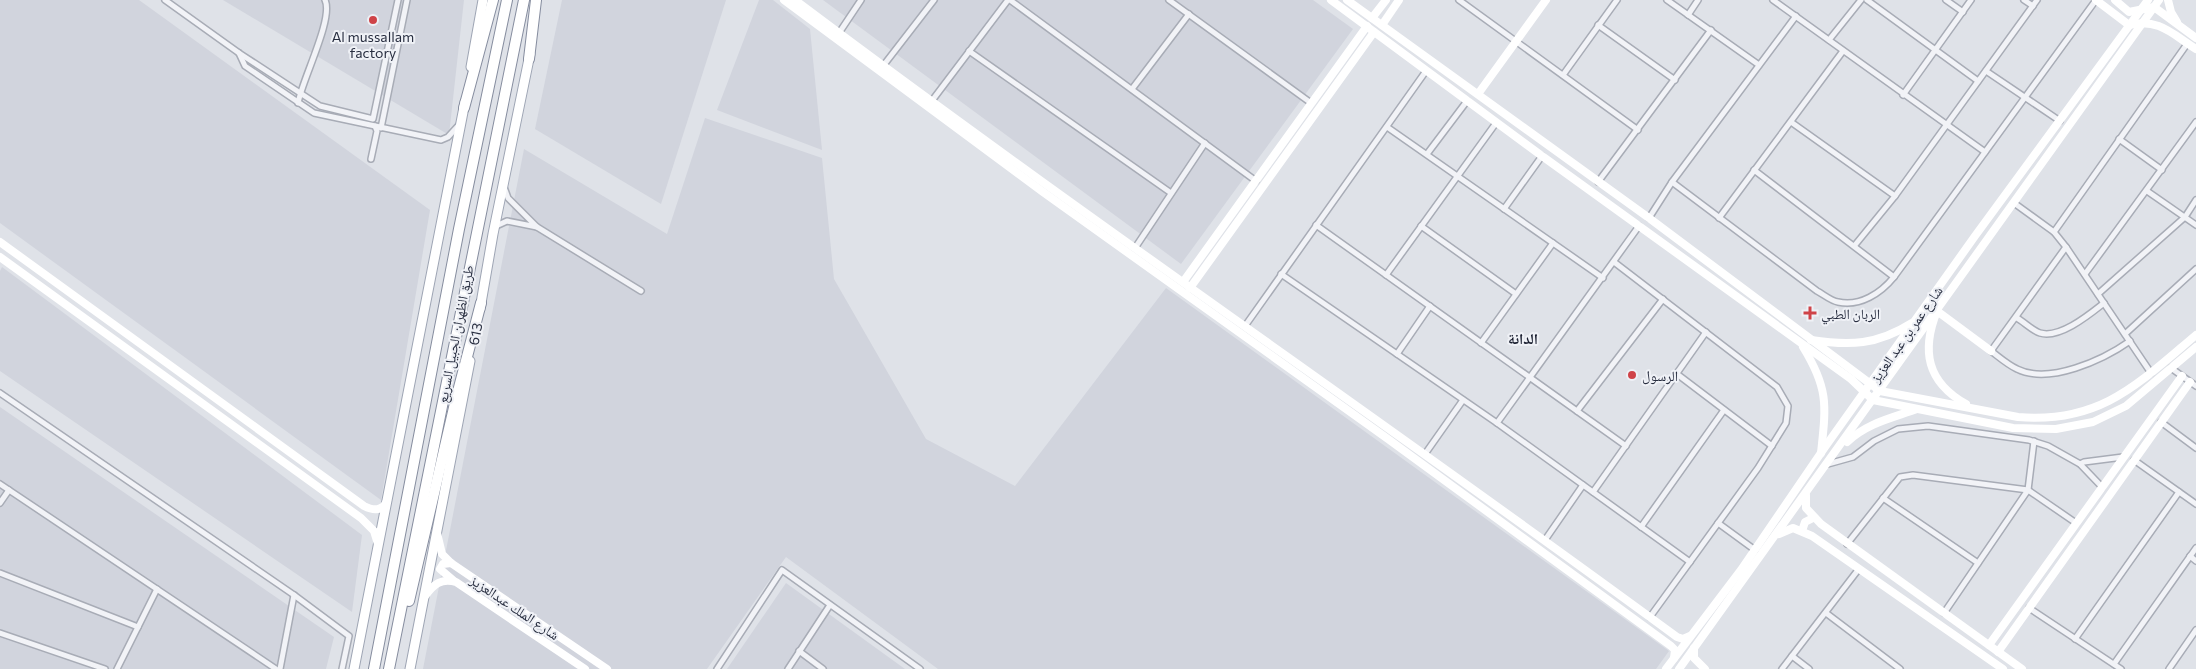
<svg xmlns="http://www.w3.org/2000/svg" width="2196" height="669" viewBox="0 0 2196 669" font-family="Commissioner,'Noto Naskh Arabic',sans-serif">
	<rect width="100%" height="100%" fill="#dfe2e8"/>
	<g fill="#d1d4dd">
		<polygon points="0,0 139,0 430,210 381,500 0,223"/>
		<polygon points="223,0 464,0 449,135"/>
		<polygon points="562,0 726,0 661,204 535,129"/>
		<polygon points="759,0 773,0 810,29 822,150 717,110"/>
		<polygon points="823,0 1313,0 1353,29 1181,264"/>
		<polygon points="705,118 822,158 834,279 926,439 1015,486 1166,288 1669,651 1656,669 938,669 786,557 707,669 423,669 524,149 667,234"/>
		<polygon points="2,267 362,535 352,612 0,371 0,271"/>
		<polygon points="0,407 334,637 326,669 0,669"/>
		<polygon points="786,583 905,669 727,669"/>
	</g>
	<g fill="none" stroke-linecap="round" stroke-linejoin="round">
		<g stroke="#a8acb6" stroke-width="8">
			<g id="street">
				<polyline points="165,0 239,53 320,106 373,119 398,0"/>
				<polyline points="1010,0 1256,181"/>
				<polyline points="1169,0 1311,103"/>
				<polyline points="1459,0 1638,130"/>
				<polyline points="1667,0 1759,65"/>
				<polyline points="1773,0 1985,152"/>
				<polyline points="1867,0 1978,81"/>
				<polyline points="1946,0 1963,12"/>
				<polyline points="2024,0 2033,6"/>
				<polyline points="1688,15 1698,0"/>
				<polyline points="1598,25 1675,80"/>
				<polyline points="839,33 861,0"/>
				<polyline points="1829,40 1861,0"/>
				<polyline points="969,51 1171,193"/>
				<polyline points="239,53 245,66 314,113 441,140 448,137 459,125"/>
				<polyline points="883,66 934,0"/>
				<polyline points="1986,71 2060,121"/>
				<polyline points="1563,75 1617,0"/>
				<polyline points="1132,89 1189,14"/>
				<polyline points="1903,95 1971,0"/>
				<polyline points="931,102 1008,0"/>
				<path d="M298,103C302,80 334,18 325,0"/>
				<polyline points="1791,122 1895,196"/>
				<polyline points="1387,127 1603,278"/>
				<polyline points="381,128 407,0"/>
				<polyline points="2119,139 2162,170"/>
				<polyline points="1427,154 1467,101"/>
				<polyline points="371,159 377,131 375,126"/>
				<polyline points="1754,170 1894,277"/>
				<polyline points="1598,182 1711,30"/>
				<path d="M1672,182L1817,291C1823,294 1831,301 1838,302C1860,307 1881,293 1894,277L2096,0"/>
				<polyline points="2147,191 2196,225"/>
				<polyline points="2014,203 2054,232 2066,247 2151,373"/>
				<polyline points="1504,209 1542,156"/>
				<polyline points="1649,218 1672,182 1796,16"/>
				<polyline points="1719,218 1843,51"/>
				<polyline points="1316,225 1626,446"/>
				<polyline points="496,226 507,221 537,227 508,198 504,187"/>
				<polyline points="1421,226 1516,294"/>
				<polyline points="537,227 641,291"/>
				<polyline points="2054,232 2187,44"/>
				<polyline points="1855,245 1895,196 2037,0"/>
				<path d="M2066,247L1991,351C1999,357 2008,365 2017,369C2049,385 2103,360 2130,341"/>
				<polyline points="1135,248 1205,143"/>
				<polyline points="1614,262 1777,387 1788,406 1786,423 1758,468 1650,617"/>
				<polyline points="1281,274 1497,423 1690,562"/>
				<polyline points="2085,274 2196,122"/>
				<polyline points="1386,275 1496,123"/>
				<polyline points="2098,294 2185,217 2196,200"/>
				<path d="M2017,318C2024,322 2033,331 2040,333C2060,339 2090,314 2104,303"/>
				<polyline points="1245,326 1426,71"/>
				<polyline points="2125,334 2196,269"/>
				<polyline points="1481,343 1553,243"/>
				<polyline points="1397,354 1430,306"/>
				<polyline points="2171,368 2196,386"/>
				<polyline points="1677,374 1772,446"/>
				<polyline points="0,393 294,595 349,636 342,669"/>
				<polyline points="1577,411 1663,299"/>
				<polyline points="2161,422 2196,448"/>
				<polyline points="1497,423 1639,226"/>
				<polyline points="1425,454 1463,400"/>
				<polyline points="2134,460 2196,504"/>
				<polyline points="1828,464 1853,457 1874,441 1898,429 1928,426 2029,440 2048,446 2080,464 2102,487"/>
				<polyline points="2080,464 2084,462 2123,457"/>
				<polyline points="0,484 276,669"/>
				<polyline points="1593,492 1706,332"/>
				<polyline points="1883,498 1978,563"/>
				<polyline points="0,503 9,490"/>
				<polyline points="1718,523 1755,550"/>
				<polyline points="1641,527 1724,410"/>
				<polyline points="1545,540 1583,485"/>
				<polyline points="1847,544 1900,477 1913,475 2028,490 2076,523"/>
				<polyline points="2190,556 2196,561"/>
				<polyline points="0,573 138,627"/>
				<polyline points="2029,608 2121,669"/>
				<polyline points="1826,613 1900,669"/>
				<polyline points="1944,613 2028,490 2034,441"/>
				<polyline points="0,633 105,669"/>
				<polyline points="2075,639 2179,492"/>
				<polyline points="799,651 823,669"/>
				<polyline points="1792,656 1809,669"/>
				<polyline points="2114,664 2196,548"/>
				<polyline points="117,669 157,589"/>
				<polyline points="280,669 294,595"/>
				<polyline points="717,669 782,570 920,669"/>
				<polyline points="788,669 830,605"/>
				<polyline points="1782,669 1858,570"/>
				<polyline points="2169,669 2196,630"/>
			</g>
		</g>
		<g stroke="#9ea5b4" stroke-width="11">
			<g id="primary">
				<polyline points="471,67 483,0"/>
				<polyline points="480,309 493,234 530,54"/>
				<polyline points="354,669 465,102"/>
				<polyline points="410,669 470,361"/>
			</g>
		</g>
		<g stroke="#868d9f" stroke-width="12">
			<g id="highway">
				<polyline points="529,59 536,0"/>
				<polyline points="464,108 493,0"/>
				<polyline points="409,601 456,399 481,303"/>
				<polyline points="374,669 459,229 507,0"/>
				<polyline points="389,669 524,0"/>
			</g>
		</g>
		<use href="#street" stroke="#f2f3f7" stroke-width="5"/>
		<g stroke="#fff" stroke-width="8">
			<polyline points="784,0 1043,192 1388,439 1671,646 1675,650 1674,658"/>
			<path d="M795,0C1085,218 1385,422 1677,637L1683,639L1690,636"/>
			<polyline points="1331,0 1542,156 1851,379 1873,400 2013,428 2056,429 2093,422 2126,406 2196,347"/>
			<path d="M1347,0L1649,218L1880,391L2018,417C2100,424 2138,384 2196,335"/>
			<path d="M2096,0L2129,25C2159,18 2172,34 2196,49"/>
			<polyline points="2115,0 2129,12 2154,7 2196,38"/>
			<polyline points="2168,0 2171,12 2177,22"/>
			<polyline points="1372,18 1386,0"/>
			<polyline points="1382,25 1399,0"/>
			<polyline points="1478,94 1546,0"/>
			<path d="M0,242L364,506C374,511 382,511 387,501"/>
			<polyline points="0,257 361,518 374,531 378,544"/>
			<polyline points="1183,282 1367,26"/>
			<polyline points="1190,288 1374,32"/>
			<path d="M1811,340C1850,346 1877,345 1912,323"/>
			<path d="M1803,347C1829,389 1826,406 1821,453"/>
			<path d="M1966,404C1927,382 1921,351 1937,311L1991,351"/>
			<path d="M1847,442C1867,423 1892,418 1917,409"/>
			<polyline points="1806,495 1806,508 1821,524 2022,669"/>
			<polyline points="1802,531 1805,522 1813,518"/>
			<polyline points="437,533 442,554 451,563 607,669"/>
			<polyline points="1779,534 1793,528 1812,536 2003,669"/>
			<polyline points="451,563 443,564 440,569 454,581"/>
			<path d="M425,596C434,584 441,578 456,582L585,669"/>
			<polyline points="1989,645 2182,376"/>
			<polyline points="1694,648 1694,658 1705,669"/>
			<polyline points="1998,652 2190,382"/>
			<polyline points="1666,669 1741,570 1825,447 1975,236 2148,0"/>
			<polyline points="1679,669 2159,0"/>
		</g>
		<use href="#primary" stroke="#fff" stroke-width="9"/>
		<use href="#highway" stroke="#fff" stroke-width="10"/>
	</g>
	<g fill="#cf4348" stroke="#eff1f6" stroke-width="2">
		<circle cx="373" cy="20" r="5"/>
		<path d="M1807.5 305.5h5v5h5v5h-5v5h-5v-5h-5v-5h5z"/>
		<circle cx="1632" cy="375" r="5"/>
	</g>
	<g text-anchor="middle" dominant-baseline="central" stroke-width="4" stroke-linejoin="round" paint-order="stroke">
		<g font-size="14" fill="#282e40" stroke="#eff1f6" text-anchor="start">
			<text x="373" y="36" text-anchor="middle">Al mussallam<tspan x="373" dy="16">factory</tspan></text>
			<text x="1821" y="313">الربان الطبي</text>
			<text x="1642" y="375">الرسول</text>
		</g>
		<g font-size="14" fill="#282e40" stroke="#eff1f6">
			<text transform="translate(455 334) rotate(-79)">طريق الظهران الجبيل السريع</text>
			<text transform="translate(475 334) rotate(-79)">613</text>
			<text transform="translate(1906 334) rotate(-55)">شارع عمر بن عبد العزيز</text>
			<text transform="translate(515 607) rotate(34)">شارع الملك عبدالعزيز</text>
		</g>
		<g font-size="15" font-weight="bold" fill="#1a1f30" stroke="#eff1f6">
			<text x="1523" y="338">الدانة</text>
		</g>
	</g>
</svg>
